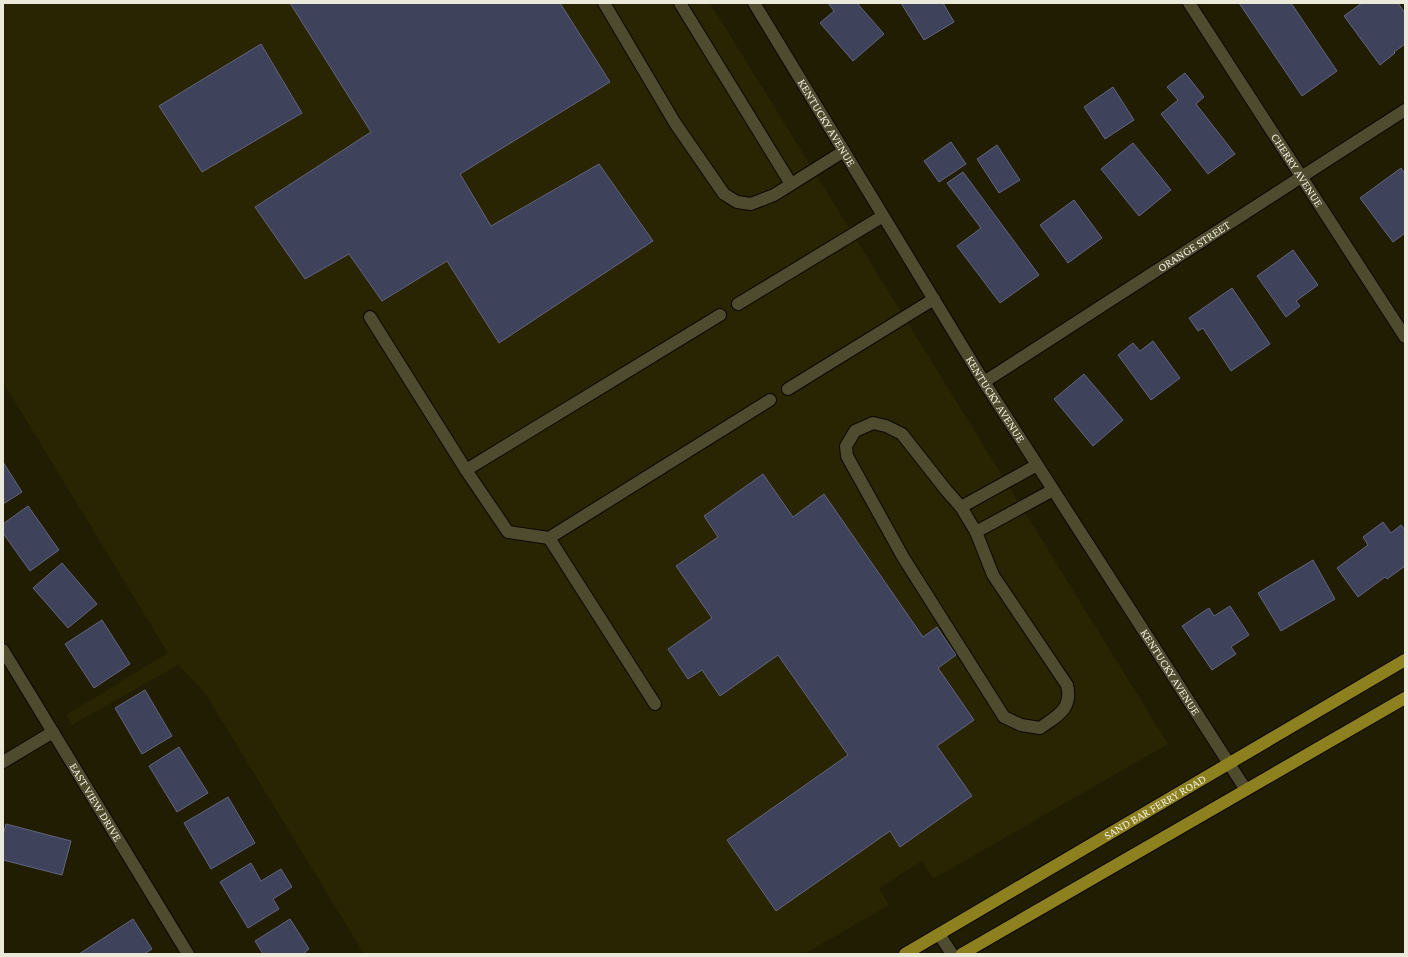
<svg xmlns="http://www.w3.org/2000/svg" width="1408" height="957" viewBox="0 0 1408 957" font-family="'Crimson Pro',serif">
	<rect width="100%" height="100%" fill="#211d03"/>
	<polygon fill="#292401" points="3,3 710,3 1168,744 933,879 922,861 879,888 889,905 804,954 364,954 205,693 178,665 72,725 66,715 168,653 3,382"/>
	<g fill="#3f425b" stroke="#626580">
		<polygon points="290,3 560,3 610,82 460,174 491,226 599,164 653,241 499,343 447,261 382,301 349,254 305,279 255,207 371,132"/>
		<polygon points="828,3 857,3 884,34 853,61 820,23 834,11"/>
		<polygon points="901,3 943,3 954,22 924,40"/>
		<polygon points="1239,3 1291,3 1337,71 1302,96"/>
		<polygon points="1362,3 1398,3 1405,13 1405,44 1394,52 1395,53 1380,65 1344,16"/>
		<polygon points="261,44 302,113 202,172 159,106"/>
		<polygon points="1185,73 1204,97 1196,104 1235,154 1208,174 1161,114 1178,100 1167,87"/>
		<polygon points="1113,87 1134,120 1105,139 1084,107"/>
		<polygon points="951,142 966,164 939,182 924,161"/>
		<polygon points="1133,143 1171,190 1139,216 1101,169"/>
		<polygon points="997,145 1020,180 999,193 977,159"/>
		<polygon points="1401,168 1405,174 1405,233 1393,242 1360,198"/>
		<polygon points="963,172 1039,275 1000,303 957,246 981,228 947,183"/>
		<polygon points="1074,200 1102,238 1068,263 1040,225"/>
		<polygon points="1293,250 1318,285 1296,301 1300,306 1286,317 1257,276"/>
		<polygon points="1232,288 1270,344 1231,371 1203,328 1198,331 1189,318"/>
		<polygon points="1153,341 1180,378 1151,400 1118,355 1133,343 1140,351"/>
		<polygon points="1084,374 1123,420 1093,446 1054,399"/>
		<polygon points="3,462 22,492 3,504"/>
		<polygon points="763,474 793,517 824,494 923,637 937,627 956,655 938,668 974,720 937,746 972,796 900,847 890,831 776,911 727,840 848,755 778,655 720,696 702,670 688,679 668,649 712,618 676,566 718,537 704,516"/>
		<polygon points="28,506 59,550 30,571 3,533 3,524"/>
		<polygon points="1383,522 1391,533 1401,525 1405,530 1405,566 1387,579 1385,577 1358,597 1337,568 1368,545 1363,537"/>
		<polygon points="1313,560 1335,599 1281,631 1258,593"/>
		<polygon points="62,563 97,604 68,628 33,588"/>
		<polygon points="1230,606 1249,635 1231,647 1236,654 1212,670 1182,626 1209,608 1214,616"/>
		<polygon points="102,620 130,664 94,688 65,644"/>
		<polygon points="145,690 172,736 142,754 115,708"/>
		<polygon points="179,747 208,793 177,812 149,766"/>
		<polygon points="228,797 255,843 211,869 184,823"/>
		<polygon points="6,824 71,841 62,875 3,860 3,835"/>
		<polygon points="251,863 261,881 281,869 292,887 273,899 279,909 248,928 220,882"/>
		<polygon points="133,919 152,949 144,954 79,954"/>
		<polygon points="290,919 309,949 305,952 306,954 263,954 255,941"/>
	</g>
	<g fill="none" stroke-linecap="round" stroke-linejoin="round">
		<g stroke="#0b0700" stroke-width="14">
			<g id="service">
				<polyline points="604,3 675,123 724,194 737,202 751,204 774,195 844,151"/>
				<polyline points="680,3 791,184"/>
				<polyline points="738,304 883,216"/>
				<polyline points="370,317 466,470 508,532 549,538 770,400"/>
				<polyline points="788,389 934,299"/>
				<path d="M873,423L886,426L902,434L946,490L961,507L976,532L993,575L1067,685C1073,709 1057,716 1040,728L1021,725L1004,717L903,557L847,456L846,446L855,431Z"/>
				<polyline points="466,470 720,315"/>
				<polyline points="961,507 1037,465"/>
				<polyline points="976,532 1053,490"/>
				<polyline points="549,538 655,704"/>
			</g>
		</g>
		<g stroke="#0b0700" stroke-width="14">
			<g id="minor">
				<path id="s1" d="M754,3L984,382L1246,790"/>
				<path id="s2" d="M1189,3L1405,337"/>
				<path id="s3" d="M984,382L1405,110"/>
				<path id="s4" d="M3,650L188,954"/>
				<polyline points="3,762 53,732"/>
			</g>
		</g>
		<g stroke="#0b0700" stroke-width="14">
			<polyline id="tertiary" points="939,934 952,954"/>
		</g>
		<g stroke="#0b0700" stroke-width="14">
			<g id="primary">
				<path id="s5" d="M905,954L1405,660"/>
				<polyline points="962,954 1405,698"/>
			</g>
		</g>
		<use href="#service" stroke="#4f4b2f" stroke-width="12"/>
		<use href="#minor" stroke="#4f4b2f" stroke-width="12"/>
		<use href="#tertiary" stroke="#4f4b2f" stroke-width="12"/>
		<use href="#primary" stroke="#8d801f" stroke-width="12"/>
	</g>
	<g text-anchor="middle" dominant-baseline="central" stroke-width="3" stroke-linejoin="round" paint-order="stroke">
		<g font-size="12" fill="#ebe9d9" stroke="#181400">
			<text stroke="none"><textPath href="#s1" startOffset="140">KENTUCKY AVENUE</textPath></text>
			<text stroke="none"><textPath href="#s2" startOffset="199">CHERRY AVENUE</textPath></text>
			<text stroke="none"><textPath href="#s3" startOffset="250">ORANGE STREET</textPath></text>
			<text stroke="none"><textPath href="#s1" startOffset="464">KENTUCKY AVENUE</textPath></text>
			<text stroke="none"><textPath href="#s1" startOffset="788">KENTUCKY AVENUE</textPath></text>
			<text stroke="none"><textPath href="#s4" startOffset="178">EAST VIEW DRIVE</textPath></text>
			<text stroke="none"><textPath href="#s5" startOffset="290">SAND BAR FERRY ROAD</textPath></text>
		</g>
	</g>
	<rect width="1408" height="957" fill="none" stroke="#ebe9d9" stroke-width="8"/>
</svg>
